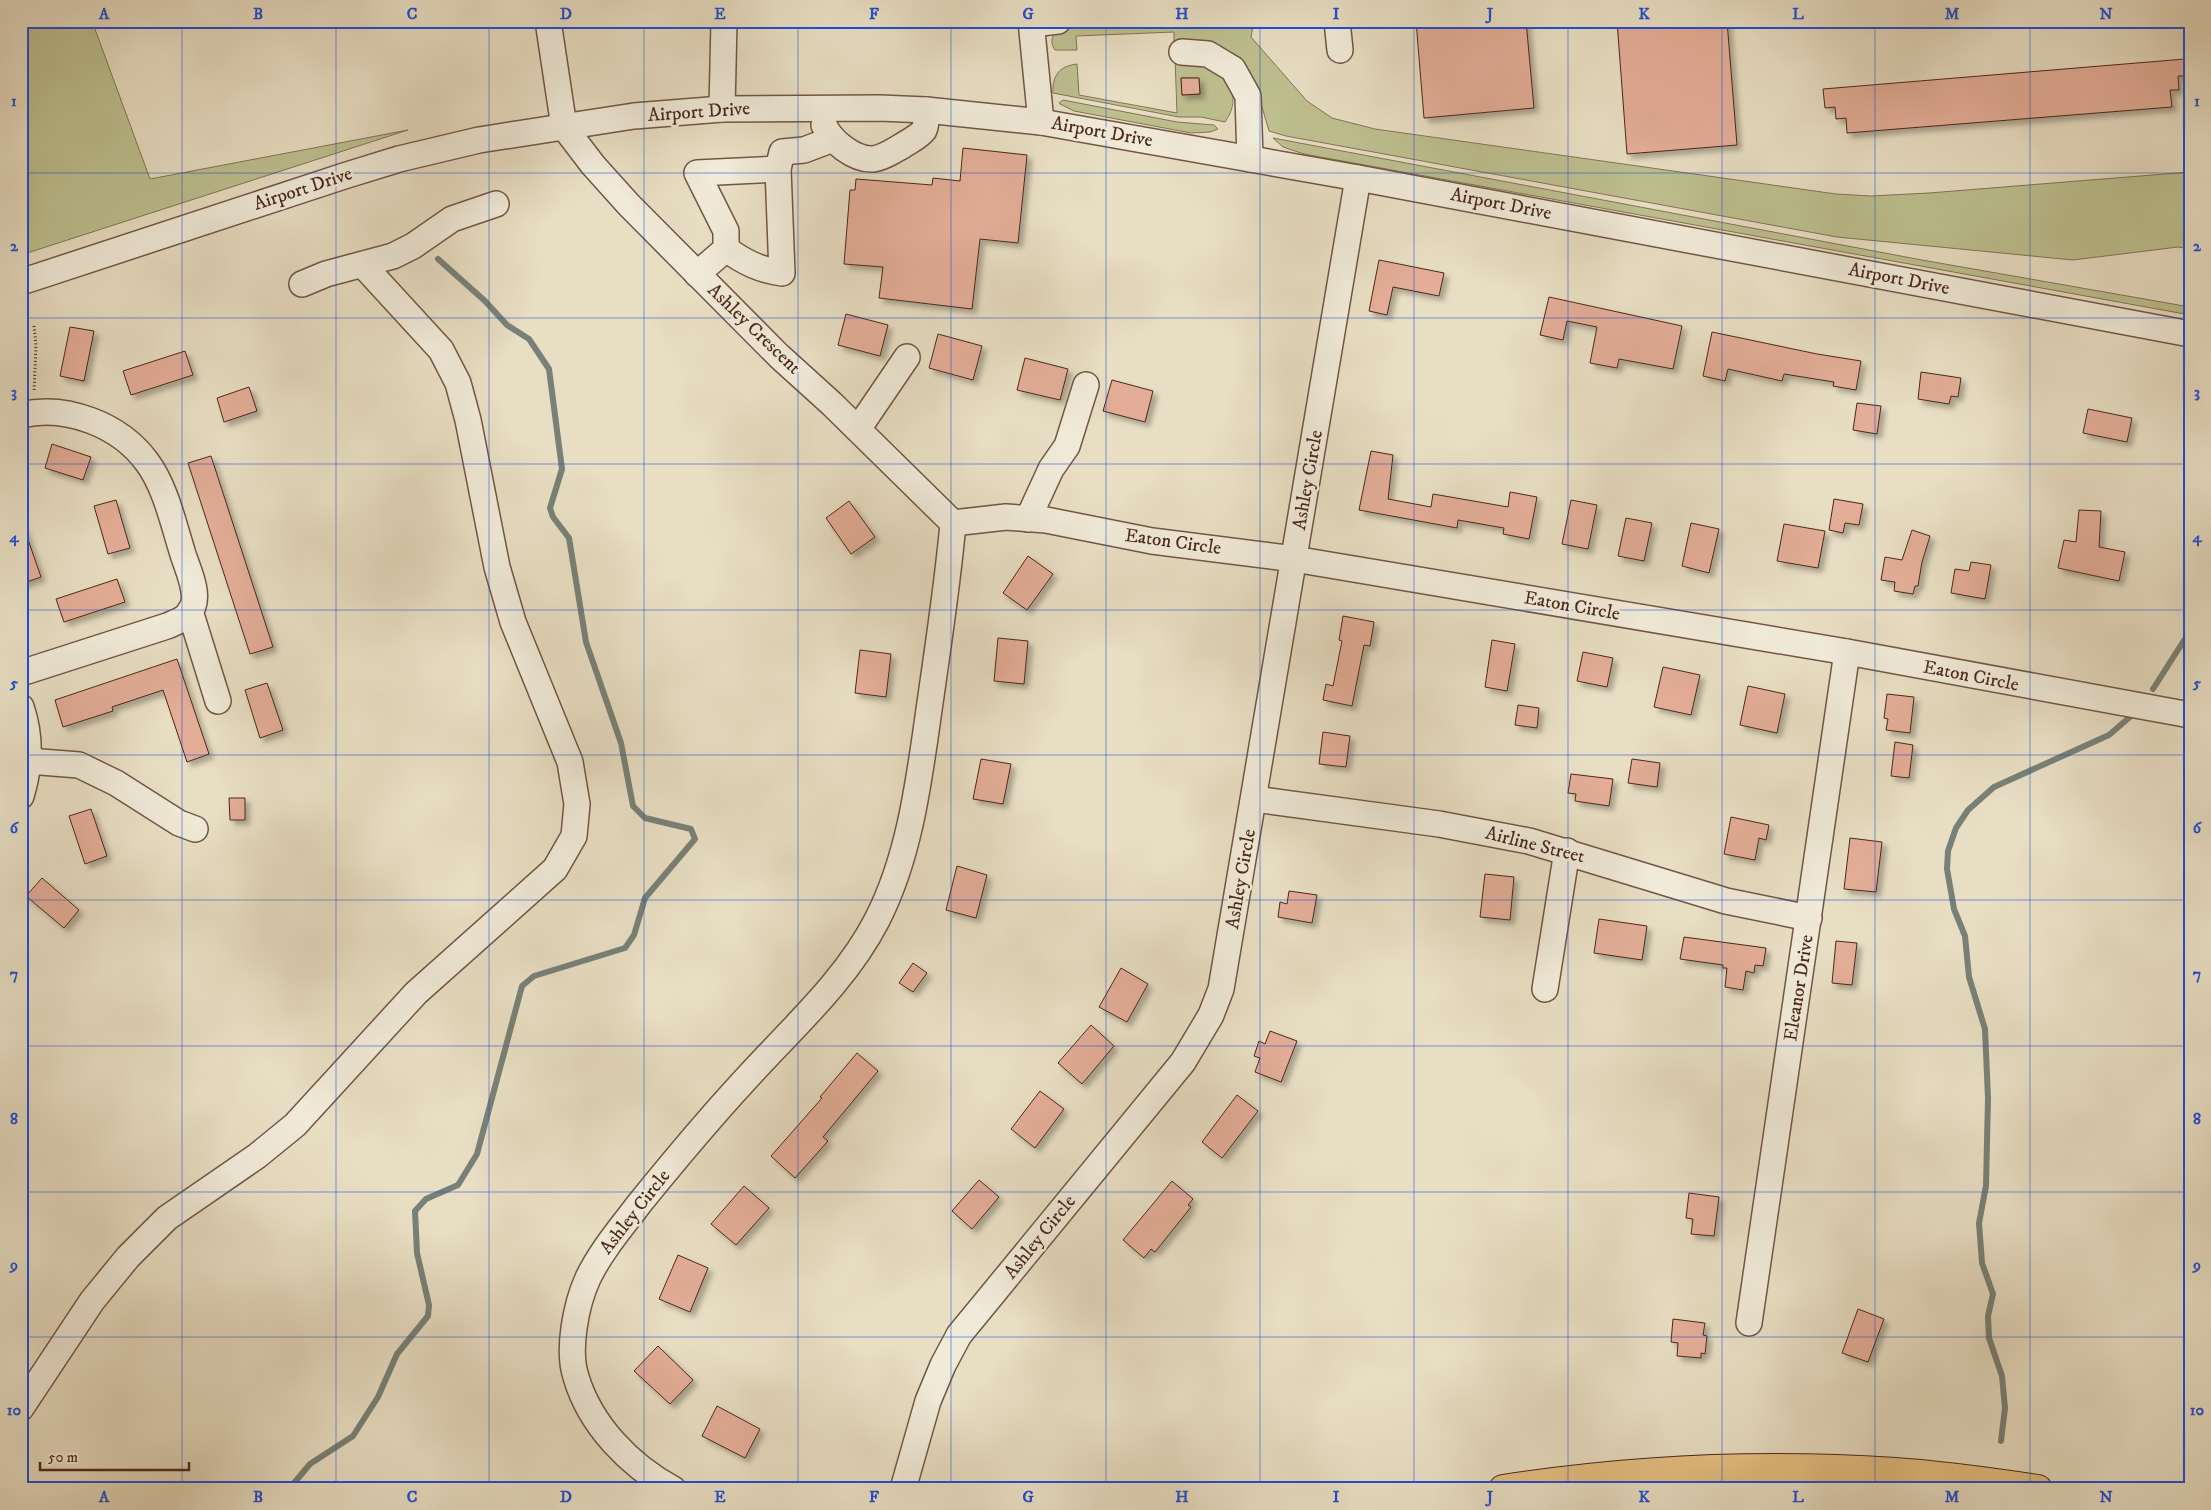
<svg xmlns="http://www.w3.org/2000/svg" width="2211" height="1510" viewBox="0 0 2211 1510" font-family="'IM FELL DW Pica',serif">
	<defs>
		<filter id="shadow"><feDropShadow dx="4.5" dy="4.5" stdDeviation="2.5" flood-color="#0004"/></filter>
	</defs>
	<rect width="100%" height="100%" fill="#e8dec3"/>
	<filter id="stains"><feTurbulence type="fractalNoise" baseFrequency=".004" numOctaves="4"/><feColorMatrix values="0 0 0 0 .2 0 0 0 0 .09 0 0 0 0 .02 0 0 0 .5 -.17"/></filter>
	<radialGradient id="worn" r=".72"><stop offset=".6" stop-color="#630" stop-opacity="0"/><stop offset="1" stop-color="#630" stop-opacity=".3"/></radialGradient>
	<g fill="#bdbf8f" stroke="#847455" fill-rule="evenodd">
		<polygon points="21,21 92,21 150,179 408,130 21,255"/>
		<path d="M1140,21H1254L1251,37L1307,101L1332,118L1375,129L1836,194L1871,196L1929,193L2190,172V249L2178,247L2073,260L1837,237L1286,136L1269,131L1258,93L1174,43V32L1076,36L1077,50H1055C1051,44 1051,40 1054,33L1067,28Z"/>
		<path d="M1175,58C1208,60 1251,85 1225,122L1201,117H1179L1053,93C1052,75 1060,66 1077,64L1079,95L1177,113ZM1181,78H1199L1200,94L1182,95Z"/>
		<polygon points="1063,100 1177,122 1214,125 1218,129 1210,132 1191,133 1074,111 1060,104 1059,103"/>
		<polygon points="1273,138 1922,260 2190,307 2190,315 1304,154 1283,147"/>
	</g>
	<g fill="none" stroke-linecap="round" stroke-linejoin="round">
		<g stroke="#788177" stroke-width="6">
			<polyline points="2153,689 2190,631"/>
			<polyline points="2001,1441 2005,1408 2002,1376 1989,1338 1988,1316 1993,1294 1982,1263 1979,1223 1986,1186 1988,1098 1985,1029 1969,977 1965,936 1954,909 1947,869 1948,851 1956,828 1968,810 1994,787 2109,735 2131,716"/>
			<polyline points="289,1489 310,1464 353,1436 378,1397 397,1354 428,1316 429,1305 417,1253 415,1211 426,1199 458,1185 477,1154 522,986 534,976 625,948 634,935 645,898 695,839 691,829 645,818 633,806 621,743 586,642 569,538 553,517 550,508 562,469 549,369 529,339 507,325 485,301 438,259"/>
		</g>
	</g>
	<g fill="#e3ad97" stroke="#4a281b" filter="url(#shadow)">
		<polygon points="1416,21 1526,21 1534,108 1424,118"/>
		<polygon points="1617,21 1727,21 1737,145 1627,154"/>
		<polygon points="2185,59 2186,76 2178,76 2179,90 2170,90 2172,107 1847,133 1846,118 1836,119 1835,107 1825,108 1823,89"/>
		<polygon points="1181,78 1199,78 1200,94 1182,95"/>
		<polygon points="963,148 1027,155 1018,243 980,239 972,309 879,298 883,267 844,264 850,190 855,190 856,179 932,185 933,178 960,181"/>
		<polygon points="1379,260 1444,273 1439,296 1393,287 1387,315 1369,311"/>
		<polygon points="1549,297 1682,326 1673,369 1619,359 1617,368 1590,363 1597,327 1567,321 1563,340 1540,335"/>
		<polygon points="846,314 888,325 880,356 838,345"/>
		<polygon points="70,327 94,331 84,381 60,376"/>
		<polygon points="1712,332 1817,354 1861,361 1856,390 1833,386 1834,382 1784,374 1782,381 1728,369 1725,381 1703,376"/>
		<polygon points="938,334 982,346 973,380 929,368"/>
		<polygon points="185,351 193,375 131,395 123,371"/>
		<polygon points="1025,358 1068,369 1060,400 1017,390"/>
		<polygon points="1921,372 1961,378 1958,397 1951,396 1949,404 1918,399"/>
		<polygon points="1112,380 1153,391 1145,422 1103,411"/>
		<polygon points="249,387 257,411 224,422 217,398"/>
		<polygon points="1857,403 1881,406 1877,434 1853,430"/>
		<polygon points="2088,409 2132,418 2127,442 2083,433"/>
		<polygon points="52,444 91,457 83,480 45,468"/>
		<polygon points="1371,451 1393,455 1388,499 1431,507 1433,494 1508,507 1510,492 1537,497 1529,539 1503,534 1504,528 1458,520 1457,528 1359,510"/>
		<polygon points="211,456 273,647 250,654 188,463"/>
		<polygon points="1834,499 1863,504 1859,525 1845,523 1843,533 1829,530"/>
		<polygon points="116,500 130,548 108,554 94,506"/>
		<polygon points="1571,500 1597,505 1588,549 1562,544"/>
		<polygon points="849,501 875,537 851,554 826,518"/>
		<polygon points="2079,510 2101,511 2099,547 2125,552 2119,581 2058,568 2064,540 2076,542"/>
		<polygon points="1626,518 1652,523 1644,561 1618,556"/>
		<polygon points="1691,523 1719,529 1709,573 1682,566"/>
		<polygon points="1784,524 1825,531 1818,568 1777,561"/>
		<polygon points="24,528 41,577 21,584 21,529"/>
		<polygon points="1912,530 1930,536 1922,562 1918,586 1915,586 1913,594 1894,591 1895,582 1881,580 1885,557 1902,560"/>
		<polygon points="1028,556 1053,574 1027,610 1003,593"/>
		<polygon points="1971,562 1991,565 1985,599 1951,593 1955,569 1969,571"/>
		<polygon points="117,579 125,602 64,622 56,599"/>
		<polygon points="1343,616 1374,622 1370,646 1364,645 1352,706 1323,700 1326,684 1333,686 1342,641 1339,640"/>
		<polygon points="998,638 1028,641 1024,684 994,681"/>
		<polygon points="1492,640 1515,644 1507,691 1485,687"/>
		<polygon points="860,650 891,654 886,697 855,693"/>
		<polygon points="1583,652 1613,658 1607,687 1577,681"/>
		<polygon points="177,659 209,754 187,762 163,690 112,707 113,711 63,727 55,700"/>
		<polygon points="1663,667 1700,675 1691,715 1654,707"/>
		<polygon points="267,683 283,730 260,738 245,690"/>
		<polygon points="1748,686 1785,694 1777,733 1740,725"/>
		<polygon points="1887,694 1914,697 1910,733 1886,730 1888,719 1884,718"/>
		<polygon points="1518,705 1539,708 1537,728 1515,725"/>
		<polygon points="1323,732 1350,736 1346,767 1319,764"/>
		<polygon points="1895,742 1913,745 1909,778 1891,776"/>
		<polygon points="981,759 1011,764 1003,804 973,799"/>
		<polygon points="1632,759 1660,763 1657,787 1628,783"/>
		<polygon points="1571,774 1613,779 1609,806 1575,801 1576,794 1568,793"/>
		<polygon points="229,798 245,798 245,820 230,820"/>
		<polygon points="91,809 107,856 85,864 69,816"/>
		<polygon points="1731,817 1769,825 1766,840 1759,838 1755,860 1724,854"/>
		<polygon points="1850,838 1882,842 1876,892 1844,889"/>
		<polygon points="957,866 987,875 976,918 946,910"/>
		<polygon points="1485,874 1514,877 1510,920 1480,917"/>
		<polygon points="42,878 79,910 64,928 26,896"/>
		<polygon points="1289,891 1317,895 1312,923 1278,917 1280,902 1287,904"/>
		<polygon points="1599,919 1647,926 1642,960 1594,953"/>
		<polygon points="1684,937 1766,948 1763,966 1755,965 1754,973 1746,971 1743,990 1725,987 1727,968 1723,968 1723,965 1680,959"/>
		<polygon points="1836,941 1857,943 1852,985 1832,983"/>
		<polygon points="913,963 927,973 913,992 899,983"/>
		<polygon points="1121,968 1148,984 1127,1022 1099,1007"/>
		<polygon points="1091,1025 1114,1046 1082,1084 1058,1063"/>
		<polygon points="1270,1031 1297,1041 1281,1082 1255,1072 1260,1058 1254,1056 1259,1041 1265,1044"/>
		<polygon points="857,1053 878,1071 823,1137 828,1141 795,1178 771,1156 822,1098 820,1097"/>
		<polygon points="1040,1091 1064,1109 1035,1148 1011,1129"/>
		<polygon points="1237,1095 1258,1111 1222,1158 1202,1142"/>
		<polygon points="979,1180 999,1197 972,1229 952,1211"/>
		<polygon points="1172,1181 1193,1199 1188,1205 1191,1207 1155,1252 1151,1249 1144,1258 1123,1240"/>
		<polygon points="744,1186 769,1208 736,1245 711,1224"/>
		<polygon points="1689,1193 1719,1197 1714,1236 1691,1234 1693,1219 1686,1218"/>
		<polygon points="678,1255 708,1268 690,1312 659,1299"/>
		<polygon points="1858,1309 1884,1319 1868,1362 1842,1353"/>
		<polygon points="1673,1319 1705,1323 1703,1335 1707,1336 1705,1354 1701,1353 1701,1358 1677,1356 1678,1343 1671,1342"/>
		<polygon points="658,1346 693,1380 670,1404 634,1371"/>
		<polygon points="717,1406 760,1429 745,1458 702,1436"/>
	</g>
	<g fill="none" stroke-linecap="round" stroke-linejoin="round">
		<g stroke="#725645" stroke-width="28">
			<g id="minor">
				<polyline points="548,21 564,127 593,165 629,205 779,356 832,404 953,523"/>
				<polyline points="1031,21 1041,122"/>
				<polyline points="1337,21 1340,50"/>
				<polyline points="1032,24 1058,21"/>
				<polyline points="1182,52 1208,54 1233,69 1248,96 1250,159"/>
				<polyline points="722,109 724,21"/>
				<path d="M824,125C831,141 854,160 873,159C883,158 893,151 902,146C909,141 919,137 924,130C927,124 926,116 926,110"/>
				<path d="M726,249C744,262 760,270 782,273L778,169"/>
				<polyline points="697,274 726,249 726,231 697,173 778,169 782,152 804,150 833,139"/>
				<polyline points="21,282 344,176 399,159 479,140 634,116 722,109 880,108 926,110 1041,122 1358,178 2190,334"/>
				<polyline points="302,284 326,274 393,256 413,246 452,219 496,204"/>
				<path d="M21,415C66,404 120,425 147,462C165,486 173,522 182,551C186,566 199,590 193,606C188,619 178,621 167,626L21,673"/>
				<polyline points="858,429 907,357"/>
				<polyline points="1028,519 1051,469 1067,446 1086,385"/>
				<polyline points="953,523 1006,517 1046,520 1152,541 1294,559 1847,652 2190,715"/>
				<polyline points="190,611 218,701"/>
				<path d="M21,707C31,736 30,767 21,796"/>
				<polyline points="28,761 79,765 116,783 179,823 195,829"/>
				<polyline points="1255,799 1439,824 1529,841 1726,901 1809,918"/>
				<polyline points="1545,989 1567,851"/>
				<polyline points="1749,1323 1847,652"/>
				<polyline points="21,1408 92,1301 128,1257 167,1218 257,1156 295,1125 416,993 555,869 574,836 577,804 570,762 513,622 497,567 468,420 458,383 441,350 363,265"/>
				<path d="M673,1489C630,1466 590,1425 576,1377C567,1350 576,1304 588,1278C601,1251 621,1228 639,1204C673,1162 708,1120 745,1080C791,1029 845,982 877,920C912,852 920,771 931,696C939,639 948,581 953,523"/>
				<polyline points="903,1489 928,1401 943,1365 959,1335 1183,1062 1211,1015 1221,989 1358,178"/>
			</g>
		</g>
		<g stroke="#4a281b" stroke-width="30">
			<path id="highway" d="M1503,1489C1632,1469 1764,1463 1895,1472C1943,1475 1990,1482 2038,1489"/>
		</g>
		<polyline stroke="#4a281b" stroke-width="3" stroke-dasharray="1 2.5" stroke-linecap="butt" points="34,326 36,345 34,392"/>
		<use href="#minor" stroke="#f0ead8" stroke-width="25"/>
		<use href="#highway" stroke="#e4bf82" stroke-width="28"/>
	</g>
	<path fill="none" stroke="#1d4ed8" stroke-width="1" stroke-opacity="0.55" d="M182,21V1489M336,21V1489M489,21V1489M644,21V1489M798,21V1489M951,21V1489M1106,21V1489M1260,21V1489M1414,21V1489M1568,21V1489M1722,21V1489M1875,21V1489M2030,21V1489M21,173H2190M21,318H2190M21,464H2190M21,610H2190M21,755H2190M21,900H2190M21,1046H2190M21,1192H2190M21,1337H2190"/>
	<g text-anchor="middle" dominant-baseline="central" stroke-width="5" stroke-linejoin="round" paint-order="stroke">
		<g font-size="19" fill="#4a281b" stroke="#f0ead8">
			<text transform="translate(699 112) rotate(-4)">Airport Drive</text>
			<text transform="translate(1102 132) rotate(10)">Airport Drive</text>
			<text transform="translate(303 189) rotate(-18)">Airport Drive</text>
			<text transform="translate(1501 204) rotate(11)">Airport Drive</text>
			<text transform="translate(1899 279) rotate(11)">Airport Drive</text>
			<text transform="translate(754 329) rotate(44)">Ashley Crescent</text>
			<text transform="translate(1308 480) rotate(-80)">Ashley Circle</text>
			<text transform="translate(1173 542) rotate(8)">Eaton Circle</text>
			<text transform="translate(1572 606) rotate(10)">Eaton Circle</text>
			<text transform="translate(1971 676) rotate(11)">Eaton Circle</text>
			<text transform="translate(1535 845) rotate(14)">Airline Street</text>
			<text transform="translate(1241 879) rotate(-80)">Ashley Circle</text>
			<text transform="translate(1799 988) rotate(-81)">Eleanor Drive</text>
			<text transform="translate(635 1212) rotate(-52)">Ashley Circle</text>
			<text transform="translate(1040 1237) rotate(-51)">Ashley Circle</text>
		</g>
	</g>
	<rect width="2211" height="1510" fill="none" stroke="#e8dec3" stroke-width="55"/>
	<path d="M40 1462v8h149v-8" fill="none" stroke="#4a281b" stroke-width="2.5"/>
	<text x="48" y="1462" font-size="15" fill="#4a281b" stroke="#f0ead8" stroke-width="4" paint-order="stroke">50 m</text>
	<rect x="28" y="28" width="2156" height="1454" fill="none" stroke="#1d4ed8" stroke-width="2"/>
	<g font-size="16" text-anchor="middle" font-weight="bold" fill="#1d4ed8">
		<text x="104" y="19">A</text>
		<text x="258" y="19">B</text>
		<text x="412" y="19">C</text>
		<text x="566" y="19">D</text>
		<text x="720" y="19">E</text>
		<text x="874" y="19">F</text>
		<text x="1028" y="19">G</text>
		<text x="1182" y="19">H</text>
		<text x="1336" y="19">I</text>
		<text x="1490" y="19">J</text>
		<text x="1644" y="19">K</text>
		<text x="1798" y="19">L</text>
		<text x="1952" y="19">M</text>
		<text x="2106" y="19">N</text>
		<text x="14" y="106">1</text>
		<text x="2197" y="106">1</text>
		<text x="14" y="251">2</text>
		<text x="2197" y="251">2</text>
		<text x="14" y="397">3</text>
		<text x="2197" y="397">3</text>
		<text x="14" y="542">4</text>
		<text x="2197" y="542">4</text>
		<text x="14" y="688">5</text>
		<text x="2197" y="688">5</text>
		<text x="14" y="833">6</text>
		<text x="2197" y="833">6</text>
		<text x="14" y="979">7</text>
		<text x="2197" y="979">7</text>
		<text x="14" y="1124">8</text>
		<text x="2197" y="1124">8</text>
		<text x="14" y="1270">9</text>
		<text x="2197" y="1270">9</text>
		<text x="14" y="1415">10</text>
		<text x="2197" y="1415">10</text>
		<text x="104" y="1502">A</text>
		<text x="258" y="1502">B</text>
		<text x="412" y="1502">C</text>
		<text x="566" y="1502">D</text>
		<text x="720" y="1502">E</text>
		<text x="874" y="1502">F</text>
		<text x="1028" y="1502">G</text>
		<text x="1182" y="1502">H</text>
		<text x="1336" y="1502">I</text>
		<text x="1490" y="1502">J</text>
		<text x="1644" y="1502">K</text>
		<text x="1798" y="1502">L</text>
		<text x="1952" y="1502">M</text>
		<text x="2106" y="1502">N</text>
	</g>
	<rect width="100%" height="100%" filter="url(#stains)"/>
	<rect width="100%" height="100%" fill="url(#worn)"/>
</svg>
